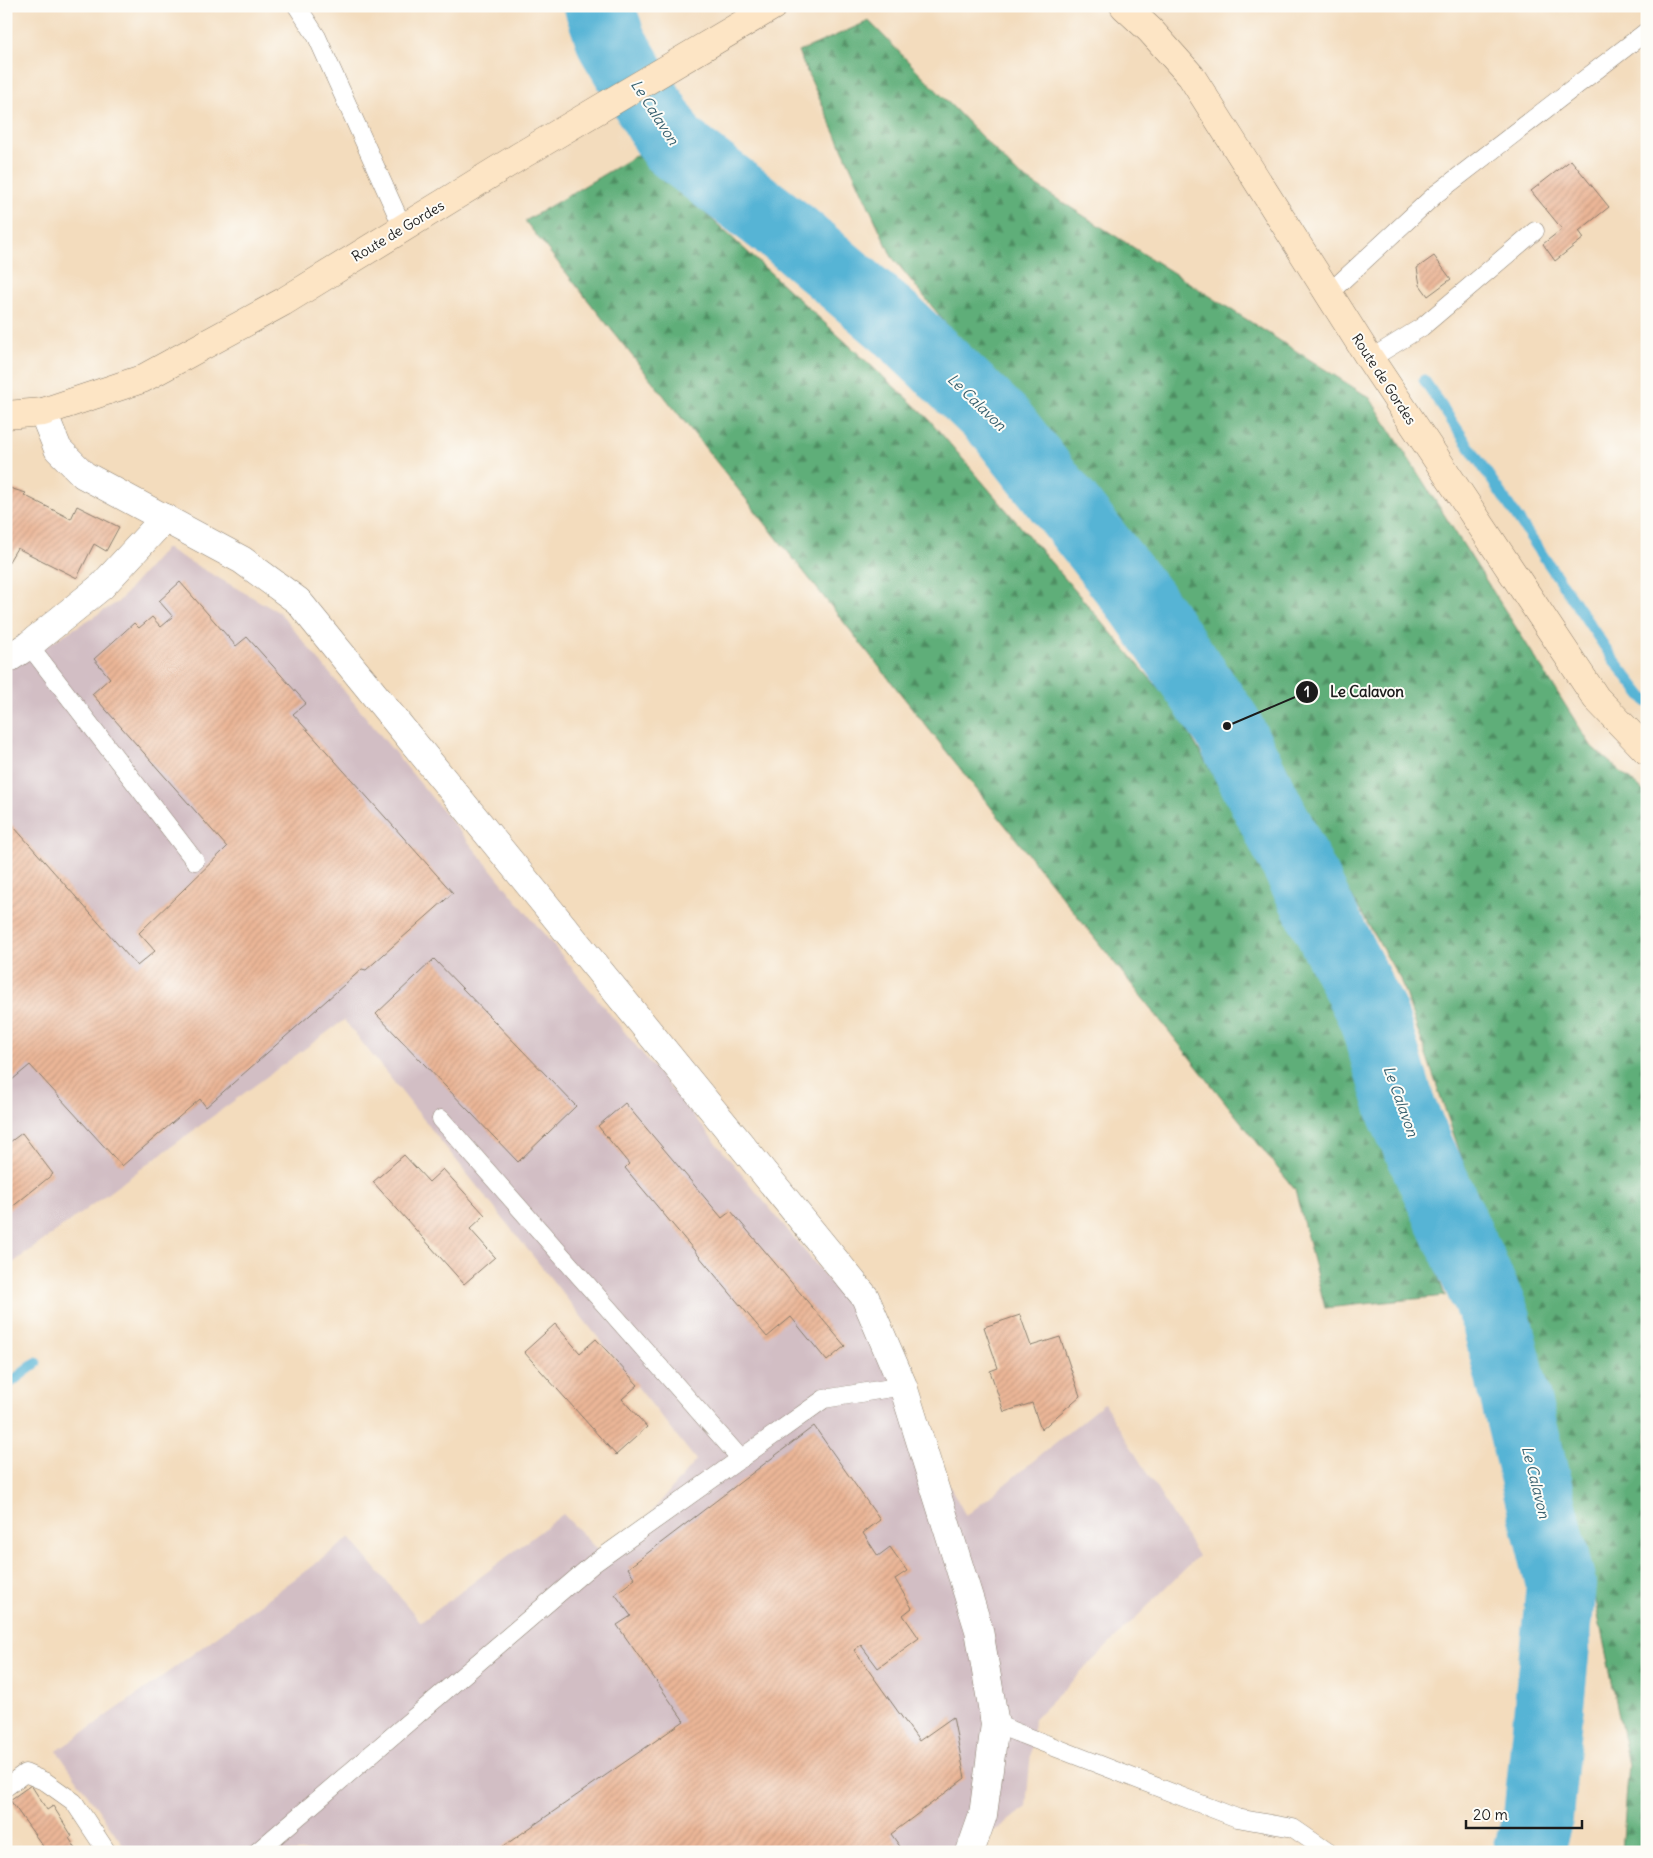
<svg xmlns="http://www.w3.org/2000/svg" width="1653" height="1858" viewBox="0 0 1653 1858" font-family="Delius,sans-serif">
	<defs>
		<pattern id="forest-firs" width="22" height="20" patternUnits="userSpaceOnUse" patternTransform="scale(1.25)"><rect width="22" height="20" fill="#5fae79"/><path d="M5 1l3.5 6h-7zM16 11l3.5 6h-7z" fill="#4e8d62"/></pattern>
		<pattern id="building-hatch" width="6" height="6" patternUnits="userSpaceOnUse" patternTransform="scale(1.25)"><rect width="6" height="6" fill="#ebb697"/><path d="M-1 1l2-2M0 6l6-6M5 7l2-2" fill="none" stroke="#c99c82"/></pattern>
	</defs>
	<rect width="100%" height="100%" fill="#fdfcf7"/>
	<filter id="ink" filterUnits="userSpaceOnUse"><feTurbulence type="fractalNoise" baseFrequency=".02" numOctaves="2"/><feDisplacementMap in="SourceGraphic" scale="10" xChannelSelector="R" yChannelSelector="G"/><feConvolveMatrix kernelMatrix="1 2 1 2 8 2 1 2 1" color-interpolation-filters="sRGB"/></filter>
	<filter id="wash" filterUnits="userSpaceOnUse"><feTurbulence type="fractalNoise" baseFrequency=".0096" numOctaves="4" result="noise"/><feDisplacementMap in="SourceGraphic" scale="20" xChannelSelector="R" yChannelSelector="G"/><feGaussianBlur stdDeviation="1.12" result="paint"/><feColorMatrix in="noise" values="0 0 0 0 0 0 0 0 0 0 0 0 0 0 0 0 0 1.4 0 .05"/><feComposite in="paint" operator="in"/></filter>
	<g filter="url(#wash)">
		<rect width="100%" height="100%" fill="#f3dcbd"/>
		<polygon fill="#d2bec4" points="166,548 280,613 855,1312 966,1516 1104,1403 1198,1556 1034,1719 1026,1807 969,1852 128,1852 57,1751 148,1687 350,1538 421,1622 563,1514 609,1562 696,1460 344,1020 6,1268 6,670 118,602"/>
		<g fill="url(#forest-firs)" stroke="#3e654a">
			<polygon points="869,21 1018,174 1370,398 1592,747 1647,794 1647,1852 1622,1852 1629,1764 1590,1576 1487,1231 1400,979 1202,640 892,257 798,52"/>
			<polygon points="640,153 927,417 1172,704 1342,997 1445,1296 1325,1308 1295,1190 525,221"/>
		</g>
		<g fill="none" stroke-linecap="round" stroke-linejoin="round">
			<g stroke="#57b4d5" stroke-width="11">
				<polyline points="1424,380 1613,659 1647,702"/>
				<polyline points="6,1386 36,1363"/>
			</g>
			<polyline stroke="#57b4d5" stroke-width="70" points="599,6 612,43 673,145 790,234 896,324 1001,424 1142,603 1227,726 1373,1016 1402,1111 1496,1319 1561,1585 1538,1817 1528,1852"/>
		</g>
		<g id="blocks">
			<g fill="url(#building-hatch)">
				<polygon points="1571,160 1609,207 1579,231 1584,238 1555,261 1543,244 1562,229 1531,191"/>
				<polygon points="1434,256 1451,279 1428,296 1420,285 1417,268"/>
				<polygon points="6,487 26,493 24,495 71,519 77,506 119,527 106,551 94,544 77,578 17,548 8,563 6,562"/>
				<polygon points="180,582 236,646 247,637 306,703 293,714 453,893 366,970 362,969 206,1107 200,1099 122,1166 30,1065 6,1085 6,818 137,966 155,951 139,933 227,847 92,694 110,678 94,659 134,623 139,628 152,617 161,627 173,617 159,601"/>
				<polygon points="434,959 576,1106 518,1162 376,1014"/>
				<polygon points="625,1103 722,1218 731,1211 845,1346 827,1361 791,1317 767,1337 625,1168 629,1164 598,1126"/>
				<polygon points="22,1133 53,1174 6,1212 6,1145"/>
				<polygon points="404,1155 429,1182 443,1169 485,1215 470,1229 495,1257 464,1284 373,1182"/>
				<polygon points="1020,1315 1031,1346 1060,1337 1080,1396 1041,1430 1032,1403 1004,1412 990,1371 998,1368 984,1327"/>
				<polygon points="555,1324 580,1353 596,1339 638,1385 622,1399 647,1427 616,1455 524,1352"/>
				<polygon points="814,1426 880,1520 863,1533 878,1556 890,1547 907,1571 895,1579 912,1608 903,1615 919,1638 878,1668 861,1645 854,1650 919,1741 953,1717 965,1778 891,1834 904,1852 495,1852 684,1721 617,1625 631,1616 615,1594 635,1579 628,1568"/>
				<polygon points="31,1785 47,1810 53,1806 72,1836 69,1838 78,1852 47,1852 10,1800"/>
			</g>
		</g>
	</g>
	<g filter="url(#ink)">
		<use href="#blocks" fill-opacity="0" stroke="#887c6c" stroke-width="1"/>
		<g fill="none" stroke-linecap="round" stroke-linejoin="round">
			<g stroke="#887c6c" stroke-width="19">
				<g id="lane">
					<polyline points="297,6 317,37 403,228"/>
					<polyline points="1329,293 1436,194 1647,31"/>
					<polyline points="1370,359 1422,327 1535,231"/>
					<polyline points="29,645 195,861"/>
					<polyline points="441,1119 741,1459"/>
					<polyline points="995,1724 1237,1818 1293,1828 1328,1852"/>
					<polyline points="6,1787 25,1773 46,1782 74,1802 107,1852"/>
					<polyline points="257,1852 593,1564 824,1399 903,1386"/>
				</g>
			</g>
			<g stroke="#887c6c" stroke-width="29">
				<g id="street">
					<polyline points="43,412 58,449 84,475 242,560 298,601 865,1297 903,1386 979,1630 995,1724 983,1815 970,1852"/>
					<polyline points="6,660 29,645 102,586 165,518"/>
				</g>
			</g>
			<g stroke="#887c6c" stroke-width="29">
				<g id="secondary">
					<polyline points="1124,6 1150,30 1191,76 1370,359 1596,698 1647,751"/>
					<polyline points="6,415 43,412 142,379 283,302 520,156 773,6"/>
				</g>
			</g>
			<use href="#lane" stroke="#fff" stroke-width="18"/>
			<use href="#street" stroke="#fff" stroke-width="28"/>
			<use href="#secondary" stroke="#fde5c5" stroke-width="28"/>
		</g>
	</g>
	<g text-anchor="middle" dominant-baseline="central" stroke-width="4" stroke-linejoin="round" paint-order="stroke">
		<g font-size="14" fill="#1c1c1c" stroke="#fdfcf7">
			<text transform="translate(398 231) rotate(-31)">Route de Gordes</text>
			<text transform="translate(1384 379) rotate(57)">Route de Gordes</text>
		</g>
		<g font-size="15" font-style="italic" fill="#37606f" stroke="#fdfcf7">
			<text transform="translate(655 112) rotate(57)">Le Calavon</text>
			<text transform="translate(977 402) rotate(44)">Le Calavon</text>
			<text transform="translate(1401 1101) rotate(70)">Le Calavon</text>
			<text transform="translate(1536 1482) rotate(76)">Le Calavon</text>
		</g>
	</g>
	<path fill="none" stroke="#1c1c1c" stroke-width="2" d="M1227 726L1307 692"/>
	<g fill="#1c1c1c" stroke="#fdfcf7" stroke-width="2">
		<circle cx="1227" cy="726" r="5"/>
		<circle cx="1307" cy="692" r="12"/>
	</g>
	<g font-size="15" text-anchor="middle" font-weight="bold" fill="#fff">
		<text x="1307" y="697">1</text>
	</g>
	<g font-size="15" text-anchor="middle" font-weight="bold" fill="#1c1c1c" stroke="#fdfcf7" stroke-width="4" stroke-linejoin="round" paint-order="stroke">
		<text x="1367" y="697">Le Calavon</text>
	</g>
	<rect width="1653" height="1858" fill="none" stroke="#fdfcf7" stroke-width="25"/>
	<path d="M1466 1820v8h116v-8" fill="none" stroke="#1c1c1c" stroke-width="2.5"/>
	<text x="1473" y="1820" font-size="15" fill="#1c1c1c" stroke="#fdfcf7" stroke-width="4" paint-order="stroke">20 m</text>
</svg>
